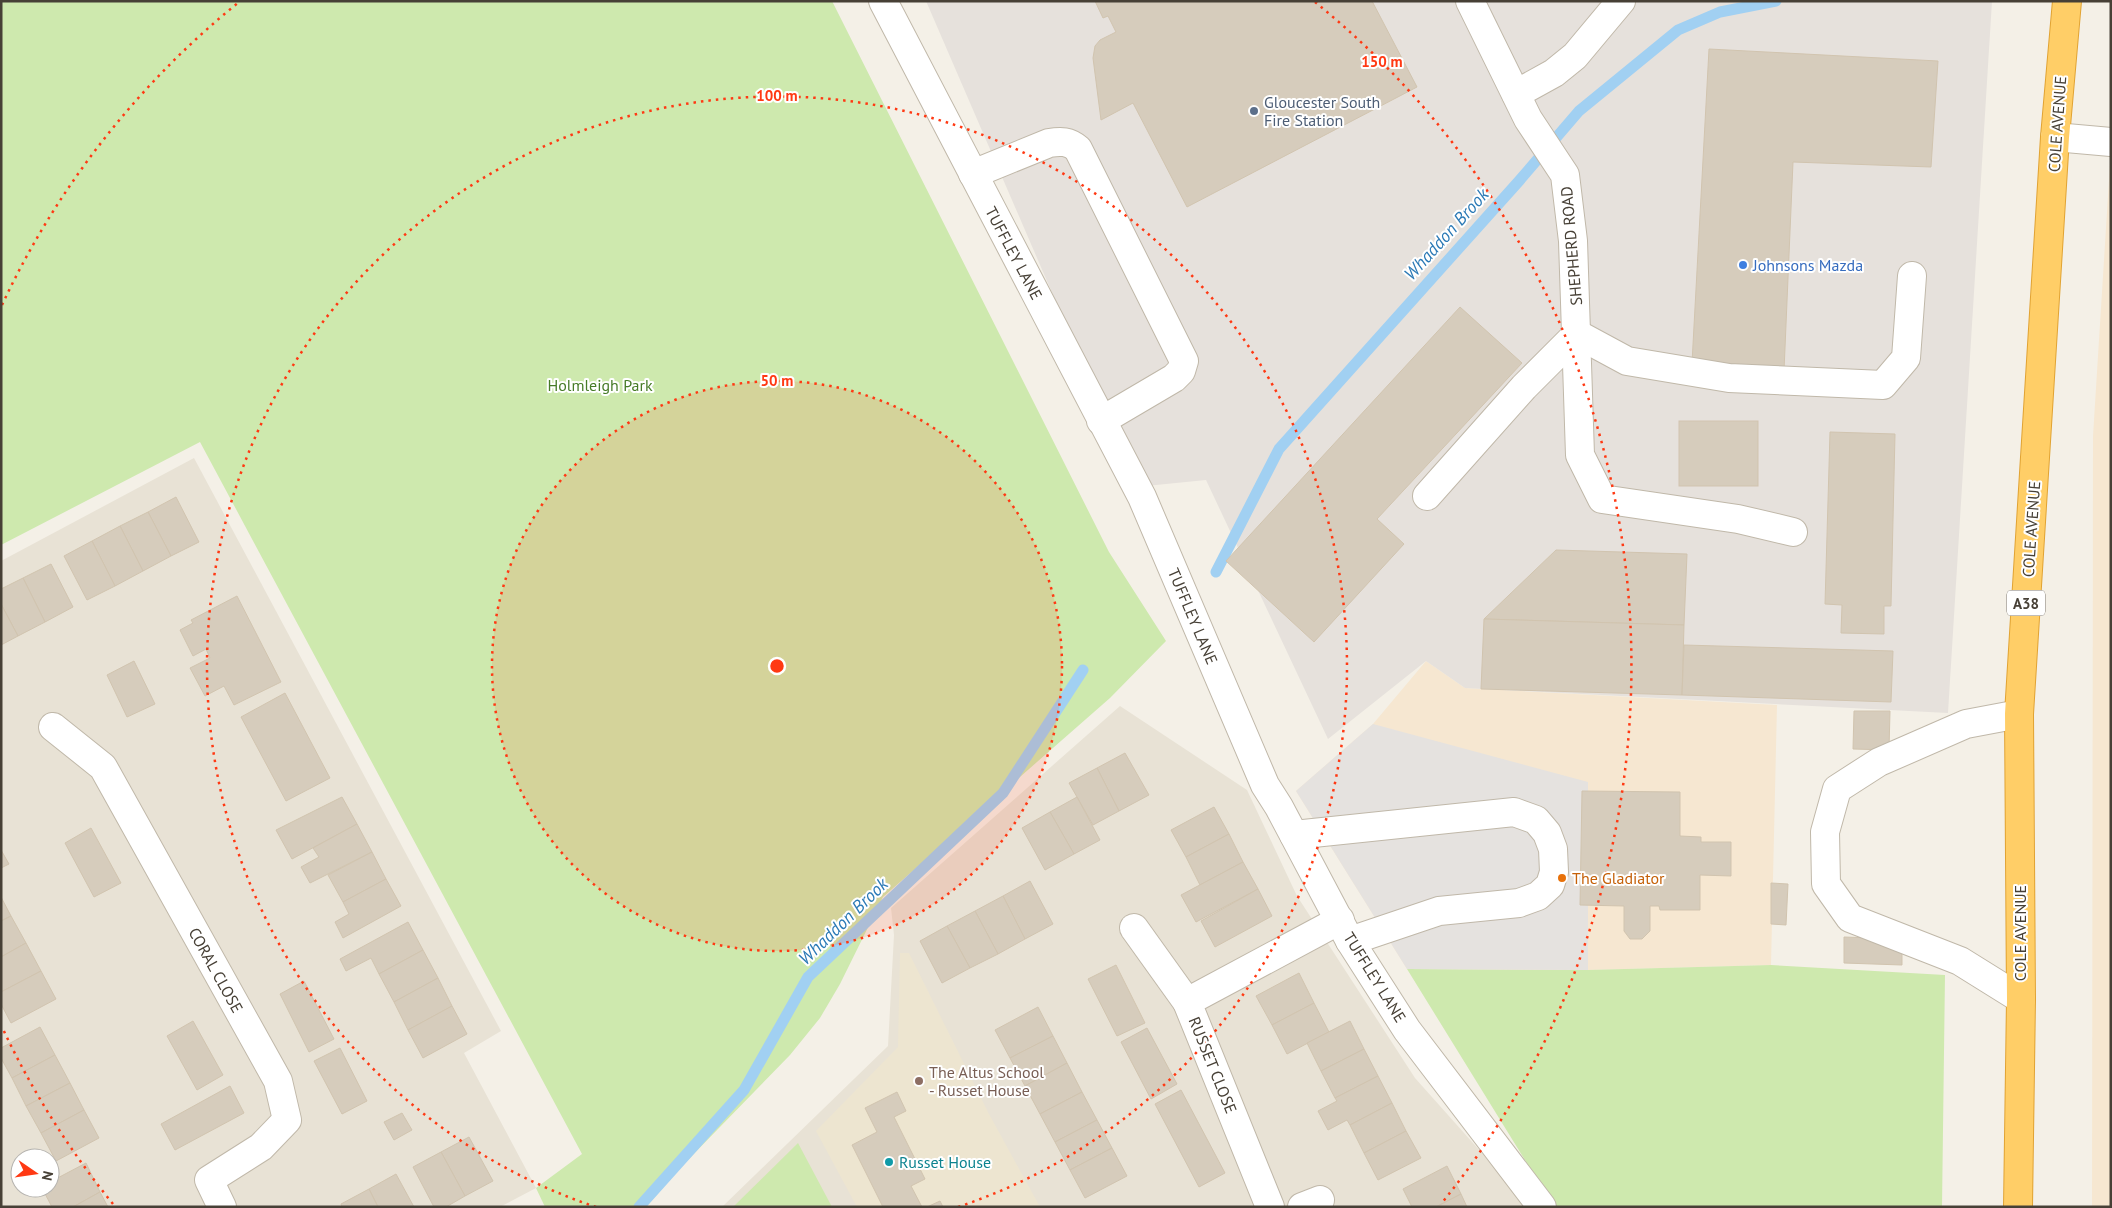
<svg xmlns="http://www.w3.org/2000/svg" width="2112" height="1208" viewBox="0 0 2112 1208" font-family="'PT Sans',sans-serif">
	<rect width="100%" height="100%" fill="#f4f0e7"/>
	<g fill="#e8e2d5" fill-rule="evenodd">
		<path d="M194,458L501,1031L464,1053L536,1188L500,1207H1V561ZM20,1158H50V1188H20Z"/>
		<polygon points="1120,706 1247,790 1297,896 1415,1078 1530,1207 722,1207 888,1046 894,935 891,908"/>
	</g>
	<g fill="#f6e7d1">
		<polygon points="2111,148 2111,1207 2092,1207 2093,436"/>
		<polygon points="1426,661 1465,688 1777,705 1771,965 1588,970 1407,969 1296,791 1373,724"/>
	</g>
	<polygon fill="#e6e1dc" points="926,1 1992,1 1948,713 1465,688 1426,661 1328,739 1206,480 1136,487"/>
	<polygon fill="#ede5d0" points="900,953 909,953 989,1114 1040,1207 857,1207 816,1131 898,1047"/>
	<g fill="#cee9ae">
		<polygon points="1,1 832,1 1109,552 1166,641 1110,698 883,897 840,984 820,1018 790,1055 681,1167 646,1207 545,1207 536,1188 582,1154 200,442 1,545"/>
		<polygon points="1771,965 1945,975 1942,1207 1554,1207 1407,969 1588,970"/>
		<polygon points="798,1143 832,1207 733,1207"/>
	</g>
	<polygon fill="#e5e2df" points="1373,724 1588,782 1588,970 1407,969 1296,791"/>
	<g fill="none" stroke-linecap="round" stroke-linejoin="round">
		<g stroke="#a1d0f2" stroke-width="11">
			<polyline points="1216,572 1279,449 1519,181 1579,111 1678,30 1720,12 1776,1"/>
			<polyline points="639,1207 744,1090 808,977 1003,793 1083,670"/>
		</g>
	</g>
	<g fill="#d6ccbc" stroke="#d1c4af">
		<polygon points="1095,1 1372,1 1417,87 1187,207 1133,103 1101,120 1093,58 1095,46 1100,40 1116,32 1108,16 1103,18"/>
		<polygon points="1709,49 1938,61 1931,167 1793,162 1784,371 1692,363"/>
		<polygon points="1460,307 1522,363 1377,519 1404,544 1314,642 1226,561"/>
		<rect x="1679" y="421" width="79" height="65"/>
		<polygon points="1830,432 1895,434 1891,606 1884,606 1884,634 1841,633 1842,605 1825,604"/>
		<polygon points="176,497 199,542 171,556 148,512"/>
		<polygon points="148,512 171,556 143,571 120,526"/>
		<polygon points="120,526 143,571 115,586 92,541"/>
		<polygon points="92,541 115,586 87,600 64,556"/>
		<polygon points="1556,550 1687,554 1684,625 1484,619"/>
		<polygon points="51,564 73,607 45,622 23,578"/>
		<polygon points="23,578 45,622 18,636 1,604 1,589"/>
		<polygon points="237,596 281,682 234,705 224,686 205,696 190,668 210,658 206,649 193,656 180,630 193,623 191,620"/>
		<polygon points="1,604 18,636 1,645"/>
		<polygon points="1484,619 1684,625 1682,695 1481,689"/>
		<polygon points="1684,645 1893,651 1891,702 1682,695"/>
		<polygon points="134,661 155,704 127,717 107,675"/>
		<polygon points="285,693 330,778 286,801 241,717"/>
		<polygon points="1854,711 1890,711 1889,750 1853,749"/>
		<polygon points="1125,753 1149,795 1119,811 1097,768"/>
		<polygon points="1097,768 1119,811 1093,825 1069,783"/>
		<polygon points="1582,791 1680,792 1680,836 1701,837 1701,842 1731,842 1731,876 1700,875 1700,910 1660,910 1659,906 1650,906 1650,931 1642,939 1630,939 1624,931 1624,906 1580,905"/>
		<polygon points="342,797 357,824 292,859 276,830"/>
		<polygon points="1077,797 1100,840 1074,854 1050,812"/>
		<polygon points="1214,807 1229,834 1186,857 1171,830"/>
		<polygon points="1050,812 1074,854 1045,870 1022,828"/>
		<polygon points="357,824 372,852 310,883 301,867 319,857 313,848"/>
		<polygon points="91,828 121,883 94,897 65,843"/>
		<polygon points="1229,834 1243,862 1200,885 1186,857"/>
		<polygon points="1,850 9,864 1,868"/>
		<polygon points="372,852 386,879 343,902 328,875"/>
		<polygon points="1243,862 1258,889 1196,922 1181,895"/>
		<polygon points="386,879 401,906 343,938 335,922 349,914 343,902"/>
		<polygon points="1030,881 1053,924 1025,939 1003,896"/>
		<polygon points="1771,883 1788,884 1786,925 1771,924"/>
		<polygon points="1258,889 1272,916 1215,947 1201,921"/>
		<polygon points="1003,896 1025,939 998,954 975,911"/>
		<polygon points="1,897 11,916 1,921"/>
		<polygon points="975,911 998,954 970,968 947,926"/>
		<polygon points="11,916 26,943 1,957 1,921"/>
		<polygon points="408,922 423,950 379,974 371,958 346,971 340,959"/>
		<polygon points="947,926 970,968 942,983 920,941"/>
		<polygon points="1844,937 1902,939 1902,965 1844,963"/>
		<polygon points="26,943 41,971 1,992 1,957"/>
		<polygon points="423,950 438,978 394,1002 379,974"/>
		<polygon points="1116,965 1145,1023 1117,1036 1088,979"/>
		<polygon points="41,971 56,999 11,1023 1,1004 1,992"/>
		<polygon points="1299,973 1314,1003 1272,1025 1256,996"/>
		<polygon points="438,978 452,1006 408,1030 394,1002"/>
		<polygon points="304,981 334,1039 309,1052 280,994"/>
		<polygon points="1314,1003 1329,1032 1287,1054 1272,1025"/>
		<polygon points="452,1006 467,1034 423,1058 408,1030"/>
		<polygon points="1038,1007 1053,1036 1010,1058 995,1030"/>
		<polygon points="193,1021 223,1075 197,1090 167,1036"/>
		<polygon points="1350,1021 1364,1049 1321,1071 1307,1043"/>
		<polygon points="40,1027 55,1055 12,1078 1,1058 1,1048"/>
		<polygon points="1147,1028 1177,1084 1151,1099 1121,1042"/>
		<polygon points="1053,1036 1067,1063 1025,1086 1010,1058"/>
		<polygon points="340,1048 367,1101 342,1114 314,1061"/>
		<polygon points="1364,1049 1378,1076 1335,1098 1321,1071"/>
		<polygon points="55,1055 70,1083 26,1106 12,1078"/>
		<polygon points="1067,1063 1082,1092 1040,1114 1025,1086"/>
		<polygon points="1378,1076 1392,1103 1350,1125 1347,1120 1328,1130 1318,1111 1337,1101 1335,1098"/>
		<polygon points="70,1083 84,1110 41,1133 26,1106"/>
		<polygon points="230,1086 244,1113 175,1150 161,1124"/>
		<polygon points="1181,1090 1225,1173 1199,1187 1155,1104"/>
		<polygon points="897,1092 906,1111 894,1117 925,1179 911,1186 922,1207 883,1207 852,1145 877,1132 865,1108"/>
		<polygon points="1082,1092 1097,1120 1055,1142 1040,1114"/>
		<polygon points="1392,1103 1406,1131 1364,1153 1350,1125"/>
		<polygon points="84,1110 99,1138 56,1161 41,1133"/>
		<polygon points="402,1113 412,1130 394,1140 384,1122"/>
		<polygon points="1097,1120 1112,1148 1070,1170 1055,1142"/>
		<polygon points="1406,1131 1421,1158 1378,1180 1364,1153"/>
		<polygon points="469,1137 493,1181 465,1196 441,1152"/>
		<polygon points="1112,1148 1127,1176 1085,1198 1070,1170"/>
		<polygon points="441,1152 465,1196 446,1207 434,1207 413,1167"/>
		<polygon points="86,1163 100,1192 73,1207 52,1207 42,1188 50,1188 50,1182"/>
		<polygon points="1447,1166 1461,1194 1436,1207 1412,1207 1403,1189"/>
		<polygon points="396,1174 414,1207 378,1207 369,1189"/>
		<polygon points="369,1189 378,1207 342,1207 341,1204"/>
		<polygon points="100,1192 108,1207 73,1207"/>
		<polygon points="1461,1194 1467,1207 1436,1207"/>
		<polygon points="940,1201 943,1207 927,1207"/>
	</g>
	<g fill="none" stroke-linecap="round" stroke-linejoin="round">
		<g stroke="#c0b8a9" stroke-width="30">
			<g id="minor">
				<polyline points="883,1 1142,497 1265,785 1279,807 1350,941 1407,1030 1542,1207"/>
				<polyline points="1470,1 1528,119 1565,175 1573,241 1580,455 1602,499 1738,519 1793,532"/>
				<polyline points="1516,94 1554,73 1575,56 1621,1"/>
				<polyline points="2055,137 2111,142"/>
				<path d="M973,174L1049,143C1061,141 1069,141 1078,149L1184,361L1181,371L1174,378L1101,421"/>
				<polyline points="1427,496 1524,387 1577,334 1627,361 1729,378 1883,385 1906,358 1912,276"/>
				<polyline points="2019,714 1966,724 1879,762 1837,789 1825,832 1826,884 1850,918 1960,961 2021,999"/>
				<polyline points="53,727 103,767 278,1081 287,1120 261,1147 209,1180 222,1207"/>
				<polyline points="1294,835 1514,812 1536,820 1547,833 1553,849 1554,872 1550,885 1538,896 1519,903 1439,911 1350,941"/>
				<polyline points="1134,928 1187,1002"/>
				<polyline points="1270,1207 1187,1002 1340,920"/>
				<polyline points="1302,1207 1320,1200"/>
			</g>
		</g>
		<g stroke="#e1a333" stroke-width="30">
			<polyline id="highway" points="2018,1207 2021,999 2019,714 2055,137 2067,1"/>
		</g>
		<use href="#minor" stroke="#fff" stroke-width="28"/>
		<use href="#highway" stroke="#ffce67" stroke-width="28"/>
	</g>
	<circle cx="777" cy="666" r="285" fill="#ff3913" fill-opacity=".12"/>
	<g fill="none" stroke="#ff3913" stroke-width="2.5" stroke-dasharray="2.5 5">
		<circle cx="777" cy="666" r="285"/>
		<path d="M596 1207A570 570 0 1 1 958 1207"/>
		<path d="M113 1204A855 855 0 0 1 2 1027M2 305A855 855 0 0 1 239 2M1315 2A855 855 0 0 1 1441 1204"/>
	</g>
	<circle fill="#5c6f8a" stroke="#fff" stroke-width="2" cx="1254" cy="111" r="5"/>
	<circle fill="#3f7fe0" stroke="#fff" stroke-width="2" cx="1743" cy="265" r="5"/>
	<circle fill="#e8710a" stroke="#fff" stroke-width="2" cx="1562" cy="878" r="5"/>
	<circle fill="#8d6e63" stroke="#fff" stroke-width="2" cx="919" cy="1081" r="5"/>
	<circle fill="#0f9aa8" stroke="#fff" stroke-width="2" cx="889" cy="1162" r="5"/>
	<g text-anchor="middle" dominant-baseline="central" stroke-width="4" stroke-linejoin="round" paint-order="stroke">
		<rect fill="#fff" stroke="#7e7972" stroke-width="1" x="2007" y="590.5" width="38" height="25" rx="4"/>
		<g font-size="15" font-weight="bold" fill="#474036">
			<text x="2026" y="603">A38</text>
		</g>
		<g font-size="16" fill="#4e5e75" stroke="#fff" text-anchor="start">
			<text x="1264" y="102">Gloucester South<tspan x="1264" dy="18">Fire Station</tspan></text>
		</g>
		<g font-size="16" fill="#474036" stroke="#fff">
			<text transform="translate(2057 124) rotate(-86)">COLE AVENUE</text>
			<text transform="translate(1571 246) rotate(-95)">SHEPHERD ROAD</text>
			<text transform="translate(1014 253) rotate(62)">TUFFLEY LANE</text>
			<text transform="translate(2031 529) rotate(-86)">COLE AVENUE</text>
			<text transform="translate(1193 616) rotate(67)">TUFFLEY LANE</text>
			<text transform="translate(2020 933) rotate(-90)">COLE AVENUE</text>
			<text transform="translate(216 970) rotate(61)">CORAL CLOSE</text>
			<text transform="translate(1375 977) rotate(58)">TUFFLEY LANE</text>
			<text transform="translate(1213 1065) rotate(68)">RUSSET CLOSE</text>
		</g>
		<g font-size="16" fill="#366cbe" stroke="#fff" text-anchor="start">
			<text x="1753" y="265">Johnsons Mazda</text>
		</g>
		<g font-size="16" fill="#467b27" stroke="#fff">
			<text x="600" y="385">Holmleigh Park</text>
		</g>
		<g font-size="16" fill="#c56008" stroke="#fff" text-anchor="start">
			<text x="1572" y="878">The Gladiator</text>
		</g>
		<g font-size="16" fill="#785e54" stroke="#fff" text-anchor="start">
			<text x="929" y="1072">The Altus School<tspan x="929" dy="18">- Russet House</tspan></text>
		</g>
		<g font-size="16" fill="#0d838f" stroke="#fff" text-anchor="start">
			<text x="899" y="1162">Russet House</text>
		</g>
		<g font-size="18" font-style="italic" fill="#2c7ab6" stroke="#fff">
			<text transform="translate(1446 234) rotate(-48)">Whaddon Brook</text>
			<text transform="translate(843 921) rotate(-44)">Whaddon Brook</text>
		</g>
	</g>
	<circle cx="777" cy="666" r="8" fill="#ff3913" stroke="#fff" stroke-width="2.5"/>
	<g font-size="15" text-anchor="middle" font-weight="bold" fill="#ff3913" stroke="#fff" stroke-width="4" stroke-linejoin="round" paint-order="stroke">
		<text x="1382" y="67">150 m</text>
		<text x="777" y="101">100 m</text>
		<text x="777" y="386">50 m</text>
	</g>
	<rect width="2112" height="1208" fill="none" stroke="#474036" stroke-width="5"/>
	<g transform="translate(35 1173) rotate(103)"><circle r="24" fill="#ffffff" stroke="#b5b3af"/>
	<path d="M0-4L9 19L0 12L-9 19Z" fill="#ff3913"/>
	<text y="-8" font-size="14" font-weight="bold" text-anchor="middle" fill="#474036">N</text>
	</g>
</svg>
